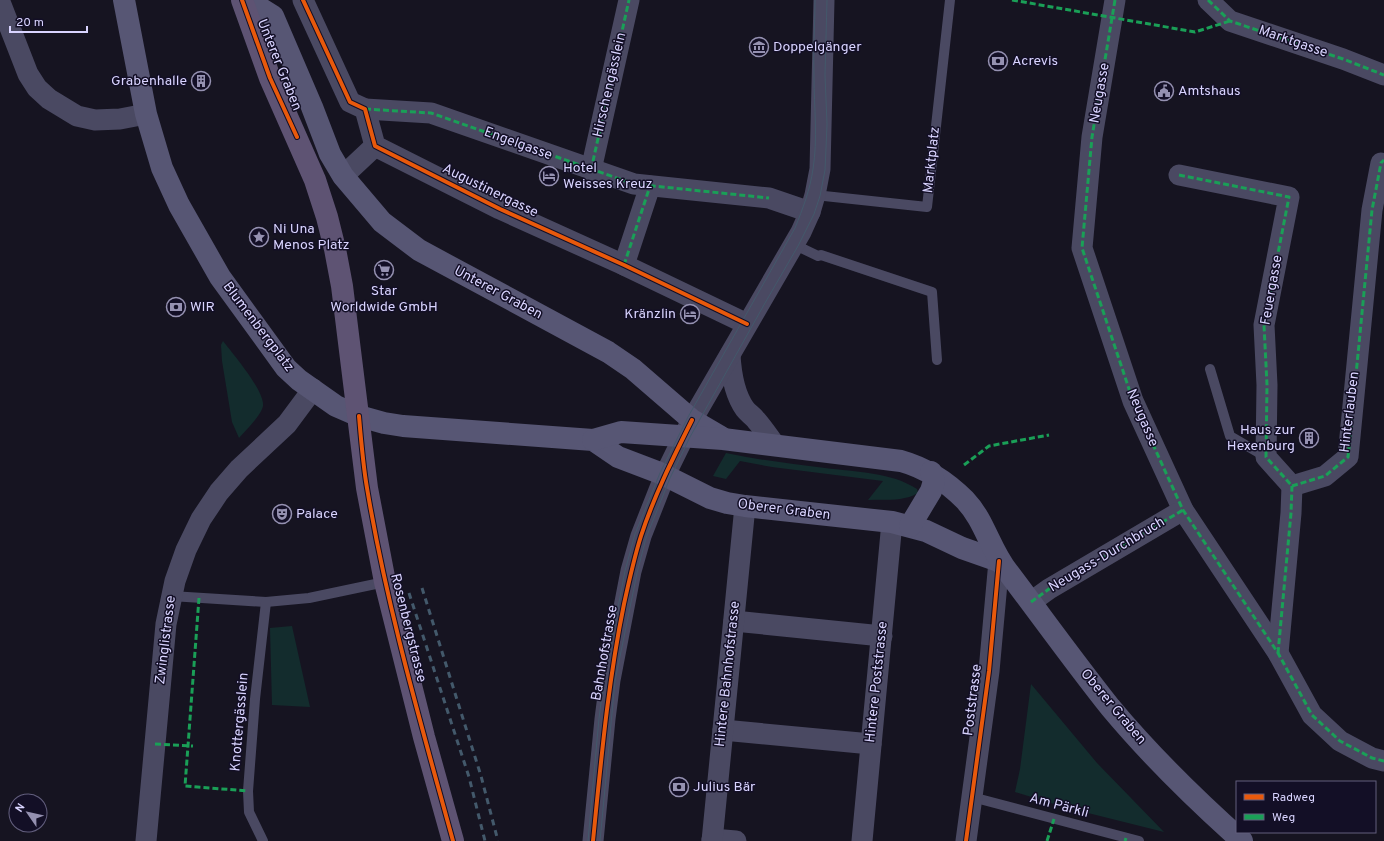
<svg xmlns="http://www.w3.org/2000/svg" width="1384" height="841" viewBox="0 0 1384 841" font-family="Overpass,sans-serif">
	<rect width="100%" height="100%" fill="#161421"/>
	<g fill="#132c2d">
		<path d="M223,341C233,354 265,391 263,406C261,416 245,431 239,438L232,422L222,361L221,345Z"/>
		<path d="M726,453C759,460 792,464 825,468C856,472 891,472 917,489L918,493C903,502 885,499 868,500L883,481L772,467L740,461L726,479L713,476Z"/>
		<polygon points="292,626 310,707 272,705 270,628"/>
		<polygon points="1031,684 1097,763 1164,832 1064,807 1015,792 1020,769"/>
	</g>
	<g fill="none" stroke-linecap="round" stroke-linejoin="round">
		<g stroke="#4a4962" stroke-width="10">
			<polyline points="815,195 927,207 950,0"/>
			<polyline points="793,244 818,256 821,255 932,292 937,360"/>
			<polyline points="1210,369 1230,436 1266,457"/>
			<polyline points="171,596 266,602 309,598 385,582"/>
			<polyline points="972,797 1139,841"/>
			<polyline points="263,841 249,812 248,791 255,699 266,602"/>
		</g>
		<g stroke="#4a4962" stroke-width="21">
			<polyline points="303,0 350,102 365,109 375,146 500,209 624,265 747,324"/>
			<polyline points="1115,0 1092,137 1082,248 1133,401 1183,510 1278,653 1312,715 1340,741 1372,758 1384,761"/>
			<polyline points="1208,0 1230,21 1343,59 1384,75"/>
			<polyline points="0,2 28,74 37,88 49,99 77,116 95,120 120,119 146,114"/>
			<polyline points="365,109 431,113 634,184 769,198 810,212"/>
			<polyline points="591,170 629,0"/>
			<polyline points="1179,175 1289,197 1264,325 1267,385 1266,457 1292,486"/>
			<polyline points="343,176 375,146"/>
			<polyline points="624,265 650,186"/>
			<path d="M730,355C731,372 735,395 745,409C748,413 753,416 756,420C763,428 769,437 775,445"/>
			<polyline points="1292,486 1325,476 1348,457 1372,210 1381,163"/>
			<polyline points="1031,602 1049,589 1183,510"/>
			<polyline points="734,621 882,636"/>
			<polyline points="1278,653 1291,513 1292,486"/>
			<polyline points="723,730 871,744"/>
			<polyline points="712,839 736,841"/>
			<polyline points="146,841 166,624 175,581 186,550 201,519 219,492 239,469 287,424 313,389"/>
			<polyline points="593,841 605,719 610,680 631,571 641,536 665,475 692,420 801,232 810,212 815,195 820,169 824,0"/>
			<polyline points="712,841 745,506"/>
			<polyline points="862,841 892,522"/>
			<polyline points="966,841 989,671 999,561"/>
		</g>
		<g stroke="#575674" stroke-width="22">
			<polyline points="124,0 146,114 162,168 179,205 220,277 286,368 299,380 336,406 359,416 384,423 403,426 593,440 618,457 660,473 710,498 727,503 745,506 892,522 926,531 962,548 999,561"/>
			<polyline points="247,0 273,16 312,107 330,154 343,176 382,222 419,250 608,352 633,369 692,420 721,437"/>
			<path d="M593,440L621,432L723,439L901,461C926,468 946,481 965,500C985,521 990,550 1008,572C1042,617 1075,663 1110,707C1150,755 1196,800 1242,841"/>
			<polyline points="910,526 931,491 934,481 931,472"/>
		</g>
		<polyline stroke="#5e5373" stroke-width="22" points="242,0 270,78 315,180 327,217 335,249 342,286 367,488 385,582 424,737 453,841"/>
		<g stroke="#43596b" stroke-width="1">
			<path d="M588,841L599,718L604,680L625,571L635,534L660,473L688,417L795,228C803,208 810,190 813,169C818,139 814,107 814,77C813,51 815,26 815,0"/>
			<polyline points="600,841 615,681 637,573 646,538 670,478 690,437 765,303 798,246 814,214 820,196 825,170 826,148 827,124 825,75 827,0"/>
		</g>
		<g stroke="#43596b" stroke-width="3" stroke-dasharray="6 5" stroke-linecap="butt">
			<polyline points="422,588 481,776 498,841"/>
			<polyline points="409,593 469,777 485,841"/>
		</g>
		<g stroke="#1a9f57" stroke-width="3" stroke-dasharray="6 3" stroke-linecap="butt">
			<polyline points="1012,0 1195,32 1230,21"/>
			<polyline points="1115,0 1092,137 1082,248 1133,401 1183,510 1278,653 1312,715 1340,741 1372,758 1384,761"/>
			<polyline points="1208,0 1230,21 1343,59 1384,75"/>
			<polyline points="365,109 431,113 634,184 769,198"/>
			<polyline points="591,170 629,0"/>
			<polyline points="1179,175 1289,197 1264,325 1267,385 1266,457 1292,486"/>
			<polyline points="624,265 650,186"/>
			<polyline points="964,465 989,446 1049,435"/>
			<polyline points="1292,486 1325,476 1348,457 1372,210 1381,163 1384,160"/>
			<polyline points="199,598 185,786 248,791"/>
			<polyline points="1031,602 1049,589 1183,510"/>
			<polyline points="1278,653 1291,513 1292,486"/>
			<polyline points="155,744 193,746"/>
			<polyline points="1047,841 1054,819"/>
			<polyline points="1125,841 1126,838"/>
		</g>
		<g stroke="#130f26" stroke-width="6">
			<g id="cycleway">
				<polyline points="242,0 270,78 297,137"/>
				<polyline points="303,0 350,102 365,109 375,146 500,209 624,265 747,324"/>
				<path d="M359,416C361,440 363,465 367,488C387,608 421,724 453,841"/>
				<path d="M593,841C601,761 608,682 624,604C629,581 634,558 641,536C654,496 673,458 692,420"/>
				<polyline points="966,841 989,671 999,561"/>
			</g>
		</g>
		<use href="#cycleway" stroke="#e8590c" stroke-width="4"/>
	</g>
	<defs>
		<g id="museum-ring" transform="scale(1)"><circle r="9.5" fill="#130f26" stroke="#9591b1" stroke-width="1.5"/><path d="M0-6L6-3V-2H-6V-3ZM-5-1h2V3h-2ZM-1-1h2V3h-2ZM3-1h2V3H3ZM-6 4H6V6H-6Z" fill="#9591b1"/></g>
		<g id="bank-ring" transform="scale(1)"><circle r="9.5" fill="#130f26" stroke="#9591b1" stroke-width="1.5"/><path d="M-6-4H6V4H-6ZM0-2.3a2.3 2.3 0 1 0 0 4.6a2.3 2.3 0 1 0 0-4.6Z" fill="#9591b1"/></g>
		<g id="building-ring" transform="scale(1)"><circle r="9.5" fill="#130f26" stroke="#9591b1" stroke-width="1.5"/><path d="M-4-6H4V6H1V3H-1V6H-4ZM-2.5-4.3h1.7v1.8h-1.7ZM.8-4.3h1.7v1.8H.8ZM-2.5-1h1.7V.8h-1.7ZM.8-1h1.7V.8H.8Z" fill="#9591b1"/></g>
		<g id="civic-ring" transform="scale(1)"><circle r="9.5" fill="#130f26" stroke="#9591b1" stroke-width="1.5"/><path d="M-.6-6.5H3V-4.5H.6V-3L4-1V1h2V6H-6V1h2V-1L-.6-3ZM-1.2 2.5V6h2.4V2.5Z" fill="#9591b1"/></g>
		<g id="hotel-ring" transform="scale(1)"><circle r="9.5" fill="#130f26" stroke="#9591b1" stroke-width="1.5"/><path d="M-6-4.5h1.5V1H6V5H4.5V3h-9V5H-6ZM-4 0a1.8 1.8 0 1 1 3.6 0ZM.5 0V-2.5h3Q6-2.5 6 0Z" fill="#9591b1"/></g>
		<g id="sight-ring" transform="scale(1)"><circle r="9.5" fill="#130f26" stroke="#9591b1" stroke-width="1.5"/><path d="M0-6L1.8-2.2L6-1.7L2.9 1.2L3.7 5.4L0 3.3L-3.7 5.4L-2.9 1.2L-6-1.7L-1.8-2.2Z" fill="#9591b1"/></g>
		<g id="supermarket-ring" transform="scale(1)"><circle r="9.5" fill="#130f26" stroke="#9591b1" stroke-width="1.5"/><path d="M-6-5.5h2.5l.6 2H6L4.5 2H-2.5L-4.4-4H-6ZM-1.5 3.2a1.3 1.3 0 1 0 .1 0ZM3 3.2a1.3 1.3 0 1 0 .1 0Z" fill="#9591b1"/></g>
		<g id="theatre-ring" transform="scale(1)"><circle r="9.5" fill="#130f26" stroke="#9591b1" stroke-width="1.5"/><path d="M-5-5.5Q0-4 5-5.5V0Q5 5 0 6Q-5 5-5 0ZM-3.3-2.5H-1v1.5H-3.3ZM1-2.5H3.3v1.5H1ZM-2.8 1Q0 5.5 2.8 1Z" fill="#9591b1"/></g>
	</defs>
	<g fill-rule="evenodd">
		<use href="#museum-ring" x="759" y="47"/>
		<use href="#bank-ring" x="998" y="61"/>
		<use href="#building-ring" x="201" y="81"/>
		<use href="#civic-ring" x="1164" y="91"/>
		<use href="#hotel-ring" x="549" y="176"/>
		<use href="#sight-ring" x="259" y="237"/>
		<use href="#supermarket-ring" x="384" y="270"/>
		<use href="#bank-ring" x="176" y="307"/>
		<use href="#hotel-ring" x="690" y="314"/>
		<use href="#building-ring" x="1309" y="438"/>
		<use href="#theatre-ring" x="282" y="514"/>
		<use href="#bank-ring" x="679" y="787"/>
	</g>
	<g text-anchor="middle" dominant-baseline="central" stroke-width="3" stroke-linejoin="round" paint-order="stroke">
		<g font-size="14" fill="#d9d4ff" stroke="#130f26">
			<text transform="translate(1293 42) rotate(19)">Marktgasse</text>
			<text transform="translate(279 65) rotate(68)">Unterer Graben</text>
			<text transform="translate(610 85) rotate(-77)">Hirschengässlein</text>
			<text transform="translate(1100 93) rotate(-80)">Neugasse</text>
			<text transform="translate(518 144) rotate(20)">Engelgasse</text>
			<text transform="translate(932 160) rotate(-84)">Marktplatz</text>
			<text transform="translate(490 191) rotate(26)">Augustinergasse</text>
			<text transform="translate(1272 290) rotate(-80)">Feuergasse</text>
			<text transform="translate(498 293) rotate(28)">Unterer Graben</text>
			<text transform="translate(258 327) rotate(53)">Blumenbergplatz</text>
			<text transform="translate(1350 412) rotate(-83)">Hinterlauben</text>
			<text transform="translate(1142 418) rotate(67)">Neugasse</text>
			<text transform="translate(784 510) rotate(7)">Oberer Graben</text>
			<text transform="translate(1107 555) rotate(-31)">Neugass-Durchbruch</text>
			<text transform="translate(408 628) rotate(76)">Rosenbergstrasse</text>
			<text transform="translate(166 640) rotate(-83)">Zwinglistrasse</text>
			<text transform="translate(605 653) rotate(-80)">Bahnhofstrasse</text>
			<text transform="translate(728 674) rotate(-84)">Hintere Bahnhofstrasse</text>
			<text transform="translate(877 682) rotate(-84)">Hintere Poststrasse</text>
			<text transform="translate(973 700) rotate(-83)">Poststrasse</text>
			<text transform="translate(1113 707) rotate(50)">Oberer Graben</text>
			<text transform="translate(240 722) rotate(-85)">Knottergässlein</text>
			<text transform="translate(1059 806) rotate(15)">Am Pärkli</text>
		</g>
		<g font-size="14" fill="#d9d4ff" stroke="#130f26" text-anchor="start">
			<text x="773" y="47">Doppelgänger</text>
			<text x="1012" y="61">Acrevis</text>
			<text x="187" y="81" text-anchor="end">Grabenhalle</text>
			<text x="1178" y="91">Amtshaus</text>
			<text x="563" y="168">Hotel<tspan x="563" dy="16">Weisses Kreuz</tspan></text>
			<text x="273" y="229">Ni Una<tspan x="273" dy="16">Menos Platz</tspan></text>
			<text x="384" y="291" text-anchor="middle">Star<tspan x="384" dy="16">Worldwide GmbH</tspan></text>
			<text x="190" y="307">WIR</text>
			<text x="676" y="314" text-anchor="end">Kränzlin</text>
			<text x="1295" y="430" text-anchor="end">Haus zur<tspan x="1295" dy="16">Hexenburg</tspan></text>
			<text x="296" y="514">Palace</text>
			<text x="693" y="787">Julius Bär</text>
		</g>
	</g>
	<rect x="1236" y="781" width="140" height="52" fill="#130f26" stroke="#625e7d"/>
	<rect x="1244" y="794" width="20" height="6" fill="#e8590c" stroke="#625e7d"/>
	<text x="1272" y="801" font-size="12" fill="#d9d4ff">Radweg</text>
	<rect x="1244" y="814" width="20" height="6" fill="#1a9f57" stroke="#625e7d"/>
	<text x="1272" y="821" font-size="12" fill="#d9d4ff">Weg</text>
	<g transform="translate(28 813) rotate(304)"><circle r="19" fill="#130f26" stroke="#625e7d"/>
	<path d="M0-3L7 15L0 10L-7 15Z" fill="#9591b1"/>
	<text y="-6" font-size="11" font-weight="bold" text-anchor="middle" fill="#d9d4ff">N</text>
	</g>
	<path d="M10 26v6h77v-6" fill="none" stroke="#d9d4ff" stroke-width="2"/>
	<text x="16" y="26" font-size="12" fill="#d9d4ff" stroke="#130f26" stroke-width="3" paint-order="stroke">20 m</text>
</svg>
